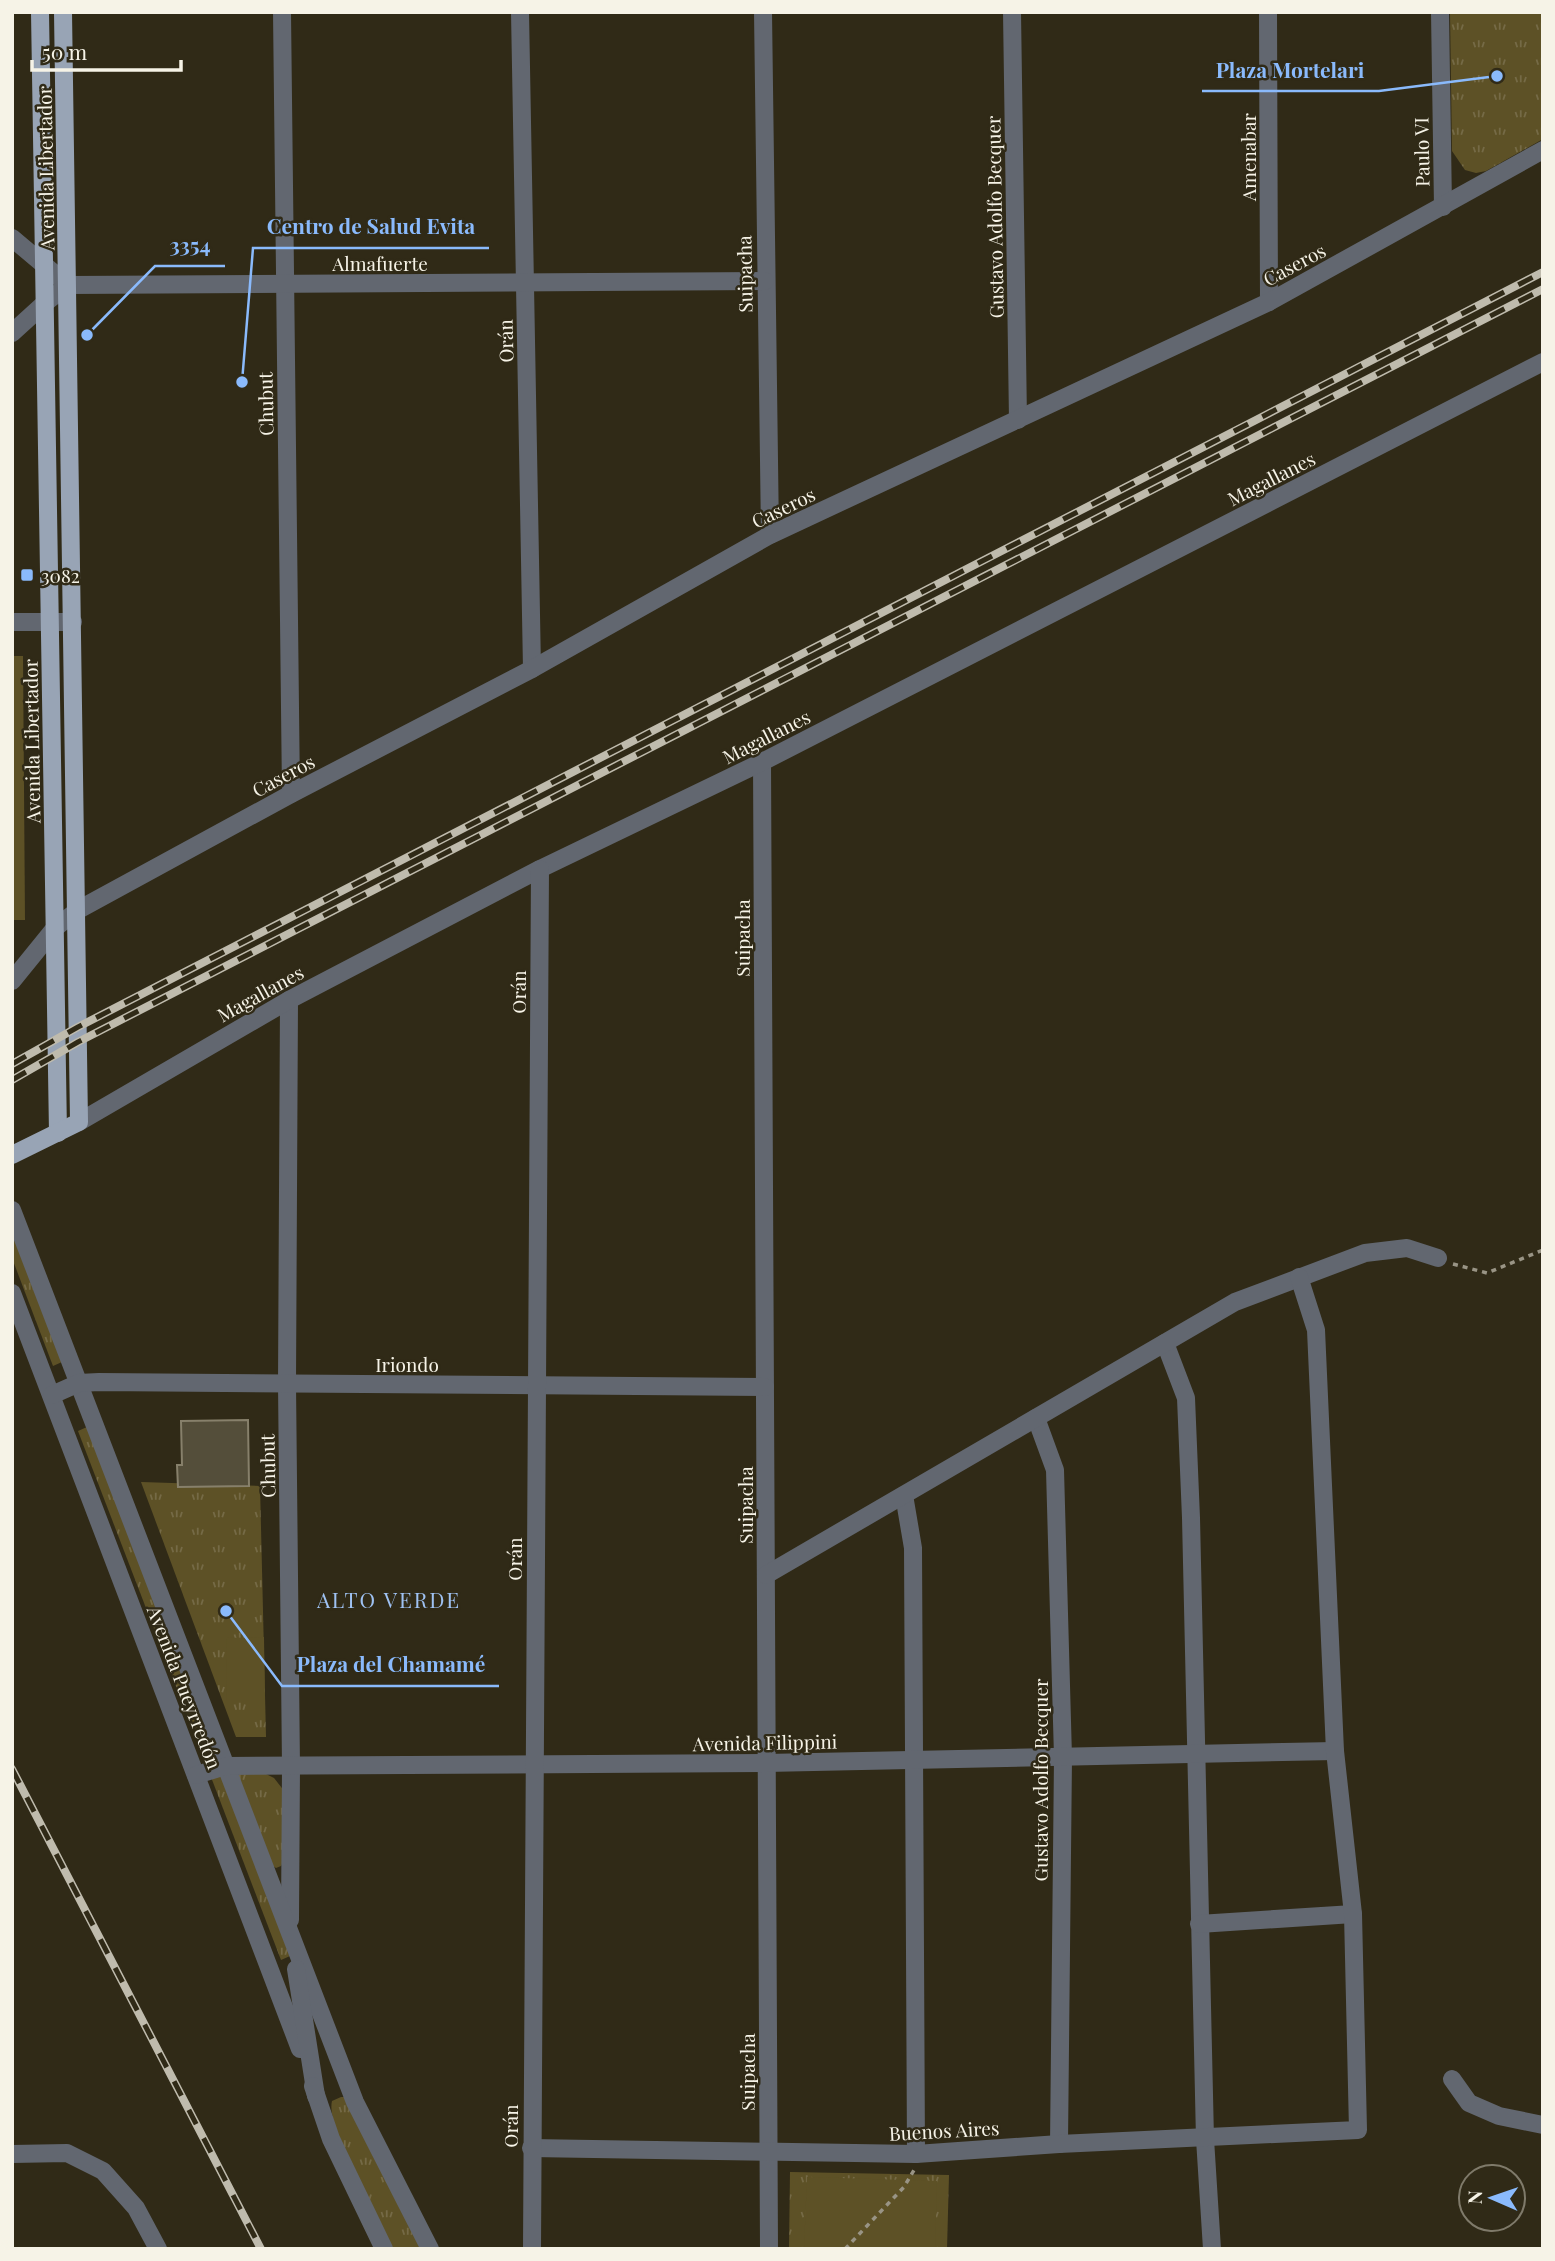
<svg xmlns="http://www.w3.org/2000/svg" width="1555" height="2261" viewBox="0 0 1555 2261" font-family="'Playfair Display',serif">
	<defs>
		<pattern id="grass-tufts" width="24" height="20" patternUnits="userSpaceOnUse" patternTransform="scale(1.75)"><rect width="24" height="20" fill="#5d5126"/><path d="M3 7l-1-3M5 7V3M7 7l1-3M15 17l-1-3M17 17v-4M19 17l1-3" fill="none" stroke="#756a46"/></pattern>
	</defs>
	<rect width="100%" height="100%" fill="#302a17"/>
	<g fill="url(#grass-tufts)">
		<polygon points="1450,12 1543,12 1543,139 1486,171 1476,173 1465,170 1452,151"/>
		<polygon points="12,1231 62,1362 53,1366 12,1258"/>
		<polygon points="87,1427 203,1729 194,1733 78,1431"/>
		<polygon points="141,1482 260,1486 266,1737 236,1737"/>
		<polygon points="244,1772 266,1774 274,1778 285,1792 284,1860 281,1866 276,1868 270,1864 238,1775"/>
		<polygon points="220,1774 290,1956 281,1960 211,1777"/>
		<path d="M341,2097H348L423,2249H392C379,2220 325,2127 332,2101Z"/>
		<polygon points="790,2172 949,2175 947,2249 789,2249"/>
	</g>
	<g fill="#5d5126">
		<polygon points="12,656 23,656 25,920 12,920"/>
		<polygon points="264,1637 265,1702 227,1702 226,1638"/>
		<polygon points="807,2177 937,2181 935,2249 804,2249"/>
	</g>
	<polygon fill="#544e3a" stroke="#87806b" stroke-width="2" points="248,1420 249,1486 178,1487 177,1465 182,1465 181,1421"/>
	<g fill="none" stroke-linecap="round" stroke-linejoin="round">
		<g stroke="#999485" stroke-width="3.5" stroke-dasharray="5 5" stroke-linecap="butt">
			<polyline points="1453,1264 1487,1273 1543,1250"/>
			<polyline points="845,2249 904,2187 914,2170"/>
		</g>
		<g stroke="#626770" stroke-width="18">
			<polyline points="282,12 291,794"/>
			<polyline points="520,12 532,669"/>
			<polyline points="763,12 770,535"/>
			<polyline points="1012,12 1018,420"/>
			<polyline points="1268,12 1269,302"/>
			<polyline points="1440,12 1443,207"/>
			<polyline points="12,238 68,285"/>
			<polyline points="12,333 45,303 68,285 765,281"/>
			<polyline points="12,622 73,622"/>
			<polyline points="762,762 769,2249"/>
			<polyline points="12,981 55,928 78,910 291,794 532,669 770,535 1269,302 1543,150"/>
			<polyline points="289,1000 287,1384 291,1767 290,1920"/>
			<polyline points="79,1122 289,1000 540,869 762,762 1543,362"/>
			<polyline points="12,1210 355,2102 430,2249"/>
			<polyline points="12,1293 300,2049"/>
			<polyline points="1165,1343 1186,1398 1191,1518 1205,2139 1212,2249"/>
			<polyline points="52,1395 79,1383 99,1382 765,1387"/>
			<polyline points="1036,1418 1055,1470 1063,1757 1059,2144"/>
			<polyline points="904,1495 913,1548 916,2154"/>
			<polyline points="766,1575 1235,1302 1365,1253 1407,1248 1438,1258"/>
			<polyline points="196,1775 226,1766 766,1763 1335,1751"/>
			<polyline points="1199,1924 1353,1914"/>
			<polyline points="296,1969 316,2096"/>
			<polyline points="1452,2079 1469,2103 1499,2116 1543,2125"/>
			<polyline points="313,2086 331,2139 384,2249"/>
			<polyline points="531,2148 916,2154 1059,2144 1358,2130 1353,1914 1335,1751 1316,1330 1299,1277"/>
			<polyline points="12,2154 67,2153 103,2171 136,2208 158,2249"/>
			<polyline points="532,2249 540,869"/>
		</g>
		<g stroke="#98a4b5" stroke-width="18">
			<polyline points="40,12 58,1133"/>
			<polyline points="12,1155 79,1122 63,12"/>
		</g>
		<g stroke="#bfbbad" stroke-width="8">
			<g id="rail">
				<polyline points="12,1064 78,1027 1543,272"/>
				<polyline points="12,1080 78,1042 1543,289"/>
				<polyline points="12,1769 261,2249"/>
			</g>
		</g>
		<use href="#rail" stroke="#302a17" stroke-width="5" stroke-dasharray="16" stroke-linecap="butt"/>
	</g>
	<rect fill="#8abafc" stroke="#302a17" stroke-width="2.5" x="20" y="568" width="14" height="14" rx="3.5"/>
	<g text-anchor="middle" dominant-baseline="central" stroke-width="5" stroke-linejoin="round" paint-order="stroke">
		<g font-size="19" fill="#f6f3e7" stroke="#302a17">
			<text transform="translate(1421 152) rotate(-91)">Paulo VI</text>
			<text transform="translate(1248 157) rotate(-90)">Amenabar</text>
			<text transform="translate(45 168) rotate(-91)">Avenida Libertador</text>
			<text transform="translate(994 217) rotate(-91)">Gustavo Adolfo Becquer</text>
			<text x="380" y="263">Almafuerte</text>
			<text transform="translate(1294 264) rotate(-28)">Caseros</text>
			<text transform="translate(744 274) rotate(-91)">Suipacha</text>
			<text transform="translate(505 341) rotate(-91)">Orán</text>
			<text transform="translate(265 404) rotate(-91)">Chubut</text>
			<text transform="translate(1271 478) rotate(-27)">Magallanes</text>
			<text transform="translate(783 507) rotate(-26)">Caseros</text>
			<text transform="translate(766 736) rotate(-27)">Magallanes</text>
			<text transform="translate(31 741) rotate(-91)">Avenida Libertador</text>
			<text transform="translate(283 775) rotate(-28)">Caseros</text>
			<text transform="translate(742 938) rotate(-90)">Suipacha</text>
			<text transform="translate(518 992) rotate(-90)">Orán</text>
			<text transform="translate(260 993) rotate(-29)">Magallanes</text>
			<text x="407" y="1364">Iriondo</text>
			<text transform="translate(267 1466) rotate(-91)">Chubut</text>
			<text transform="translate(745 1505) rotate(-90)">Suipacha</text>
			<text transform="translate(514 1559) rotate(-90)">Orán</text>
			<text transform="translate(185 1687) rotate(69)">Avenida Pueyrredón</text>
			<text transform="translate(765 1742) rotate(-1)">Avenida Filippini</text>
			<text transform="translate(1040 1780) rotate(-90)">Gustavo Adolfo Becquer</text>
			<text transform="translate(747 2072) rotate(-90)">Suipacha</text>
			<text transform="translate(510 2126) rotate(-90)">Orán</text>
			<text transform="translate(944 2130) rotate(-3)">Buenos Aires</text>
		</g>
		<g font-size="19" fill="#f6f3e7" stroke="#302a17" text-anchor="start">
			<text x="41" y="575">3082</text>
		</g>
		<g font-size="21" letter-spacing="2" fill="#9fc2f3" stroke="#302a17">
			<text x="389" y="1599">ALTO VERDE</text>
		</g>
	</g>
	<path fill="none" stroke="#8abafc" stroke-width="2.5" d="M1497 76L1379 91H1202M242 382L253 248H489M87 335L155 266H225M226 1611L282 1686H499"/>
	<g fill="#8abafc" stroke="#302a17" stroke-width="2.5">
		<circle cx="1497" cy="76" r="7"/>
		<circle cx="242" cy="382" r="7"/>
		<circle cx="87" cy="335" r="7"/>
		<circle cx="226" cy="1611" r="7"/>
	</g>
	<g font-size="21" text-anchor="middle" font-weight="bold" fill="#8abafc" stroke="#302a17" stroke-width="5" stroke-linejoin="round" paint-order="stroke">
		<text x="1290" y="78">Plaza Mortelari</text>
		<text x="371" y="234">Centro de Salud Evita</text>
		<text x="190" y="253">3354</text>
		<text x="391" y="1672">Plaza del Chamamé</text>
	</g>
	<rect width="1555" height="2261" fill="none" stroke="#f6f3e7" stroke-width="28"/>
	<g transform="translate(1492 2198) rotate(272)"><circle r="33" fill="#302a17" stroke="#7f7a6a" stroke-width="2"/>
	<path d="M0-5L12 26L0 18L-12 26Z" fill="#8abafc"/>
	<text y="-10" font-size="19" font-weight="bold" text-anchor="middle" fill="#f6f3e7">N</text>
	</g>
	<path d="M32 60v10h149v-10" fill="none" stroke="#f6f3e7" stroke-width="3.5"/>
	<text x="42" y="60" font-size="21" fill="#f6f3e7" stroke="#302a17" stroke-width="5" paint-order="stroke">50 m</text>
</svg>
